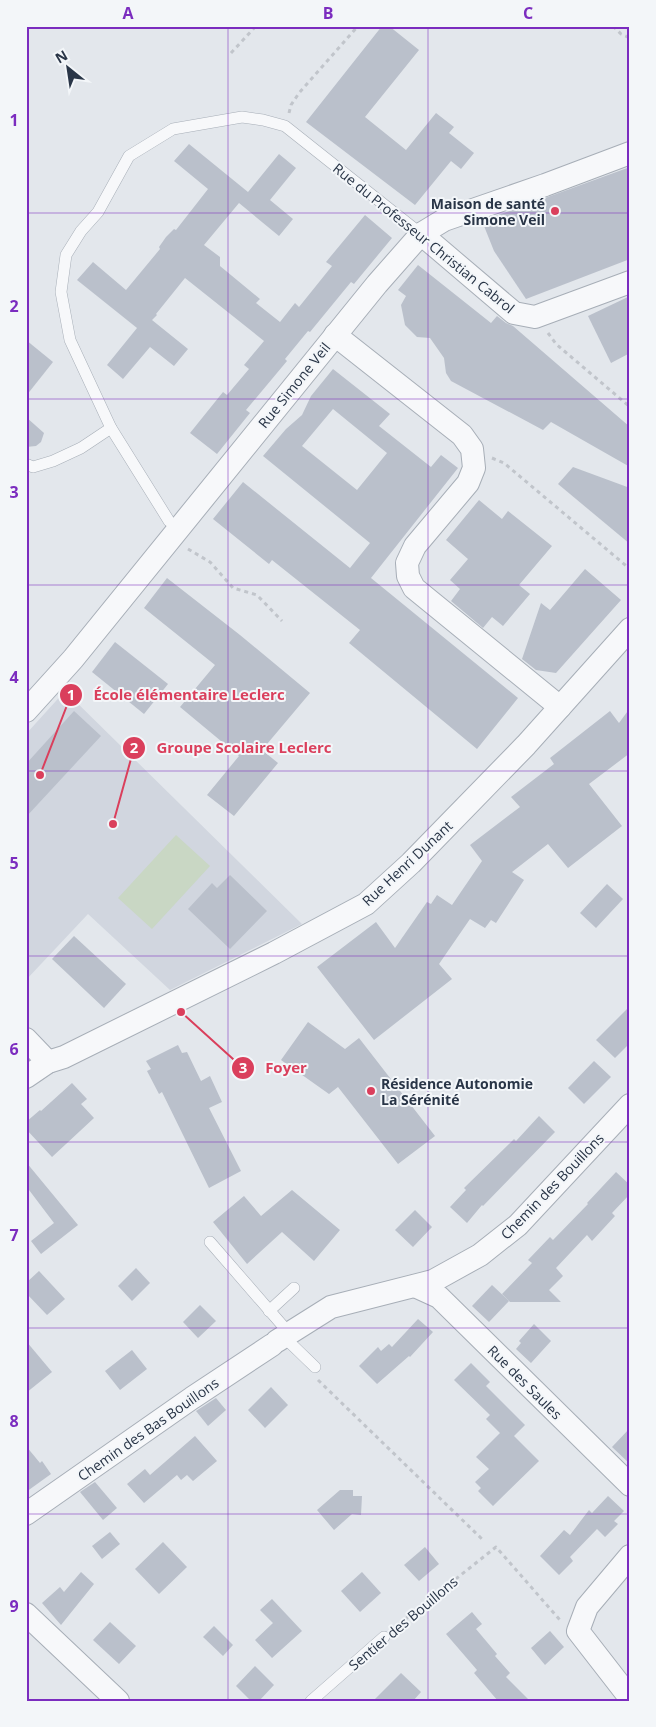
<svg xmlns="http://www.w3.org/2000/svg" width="656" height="1727" viewBox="0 0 656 1727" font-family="'Open Sans',sans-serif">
	<rect width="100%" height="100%" fill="#e3e7ec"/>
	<polygon fill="#d1d6df" points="65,691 302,924 170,990 88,914 26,980 26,734"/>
	<polygon fill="#c9d7c4" points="176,835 210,866 152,929 118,898"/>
	<g fill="#bac0cb" fill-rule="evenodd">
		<polygon points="382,26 389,26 419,50 365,117 406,150 436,113 454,127 449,133 474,153 461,169 451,161 415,205 306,122"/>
		<polygon points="189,144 248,192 279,154 296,168 270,200 293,219 279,236 239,203 204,245 220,257 220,266 260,299 256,303 280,322 295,303 299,307 332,266 326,262 365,215 392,238 354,284 351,282 310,332 308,331 285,359 287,361 246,410 250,413 217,454 190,433 223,392 227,395 249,369 244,365 264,341 185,278 156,314 157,315 152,320 188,349 174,366 150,347 123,379 107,365 137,328 77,280 93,262 126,290 160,249 159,247 166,237 174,229 176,230 208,189 174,161"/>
		<polygon points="630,167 630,259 526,299 494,251 482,221"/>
		<polygon points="418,265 491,323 497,316 506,323 513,326 630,427 630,467 551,422 543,430 451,381 446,373 444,358 430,338 417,337 405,325 401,305 406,296 398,290"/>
		<polygon points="630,296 630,353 611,363 588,316"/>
		<polygon points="26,340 53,362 26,396"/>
		<path d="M333,369L390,414L379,426L431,467L441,455L458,468L371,578L518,698L477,749L349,643L360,630L272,560L269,564L213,519L243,482L350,568L370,543L263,456L286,429L302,415L311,396ZM333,409L387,453L357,490L302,446Z"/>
		<polygon points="26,417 44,433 41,442 36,446 26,447"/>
		<polygon points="573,467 630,488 630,544 558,484"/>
		<polygon points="479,500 502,519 508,511 552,546 519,585 530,594 503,626 492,617 483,628 451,601 460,589 450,580 468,559 446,540"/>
		<polygon points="585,569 621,600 556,673 536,670 522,659 541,603 550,610"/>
		<polygon points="167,578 240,635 310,693 262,750 278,763 234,816 207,795 239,756 180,707 215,665 144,608"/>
		<polygon points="115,642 168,684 144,714 92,672"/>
		<polygon points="630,708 630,753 589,784 622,826 568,868 548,844 512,872 524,880 496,923 491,920 485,928 470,919 439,964 452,979 374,1040 317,967 376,922 395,948 427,902 431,904 437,895 452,905 482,861 470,845 520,807 511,797 554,764 550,758 610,711 619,723"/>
		<polygon points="74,711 101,736 26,817 26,764"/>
		<polygon points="230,875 267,911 230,949 188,909 212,883 217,888"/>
		<polygon points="607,884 623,899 596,928 580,913"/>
		<polygon points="74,936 126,984 104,1008 52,959"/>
		<polygon points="630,1006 630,1043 615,1058 596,1040"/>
		<polygon points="308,1022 345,1049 359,1038 435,1136 398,1164 338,1087 329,1094 281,1060"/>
		<polygon points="178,1045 182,1053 187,1052 201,1081 210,1076 222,1102 209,1108 241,1171 209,1188 162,1092 159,1094 147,1071 151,1069 146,1061"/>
		<polygon points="594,1061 611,1077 584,1104 568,1088"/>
		<polygon points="72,1083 87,1099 81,1104 94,1118 52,1157 26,1129 26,1122 40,1110 41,1111"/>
		<polygon points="539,1116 555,1132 483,1206 482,1205 467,1223 450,1207 466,1190 464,1188 514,1139 516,1141"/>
		<polygon points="26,1162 78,1225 41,1254 31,1241 54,1223 26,1186"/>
		<polygon points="616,1172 630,1185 630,1194 612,1213 615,1216 592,1241 587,1235 556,1268 563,1276 549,1290 561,1302 510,1302 502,1294 532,1263 528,1260 550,1237 553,1240 588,1204 587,1203"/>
		<polygon points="292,1190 340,1230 314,1261 282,1232 247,1264 213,1222 244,1196 261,1216"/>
		<polygon points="415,1210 432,1227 413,1247 395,1230"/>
		<polygon points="136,1268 150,1283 132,1301 118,1286"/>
		<polygon points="39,1271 65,1299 47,1315 26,1293 26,1283"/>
		<polygon points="492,1285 509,1301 489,1322 472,1306"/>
		<polygon points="200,1305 216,1321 198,1338 183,1322"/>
		<polygon points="418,1319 433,1332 410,1357 409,1356 377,1384 359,1366 378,1347 381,1351 389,1344 392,1347"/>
		<polygon points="534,1324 551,1341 531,1363 516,1349 521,1343 519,1341"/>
		<polygon points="26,1341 52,1372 26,1393"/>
		<polygon points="132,1350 147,1369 120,1390 105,1371"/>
		<polygon points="471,1363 490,1382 486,1386 525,1425 514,1436 539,1461 493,1506 478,1491 481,1488 475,1482 489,1469 476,1457 500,1433 486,1419 490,1415 454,1380"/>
		<polygon points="271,1387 288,1405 265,1428 248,1410"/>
		<polygon points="216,1398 226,1410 208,1426 196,1411"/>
		<polygon points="630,1428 630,1464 612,1447"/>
		<polygon points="195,1436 217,1461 193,1481 187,1475 181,1480 177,1475 144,1503 127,1484 145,1469 150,1475"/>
		<polygon points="26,1446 40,1463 42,1461 51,1474 26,1492"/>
		<polygon points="95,1482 117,1508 103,1520 80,1492"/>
		<polygon points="340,1490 353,1490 353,1496 362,1496 361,1515 352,1514 334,1530 317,1510"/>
		<polygon points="608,1496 624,1511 614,1521 618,1524 605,1537 597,1529 570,1557 573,1561 559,1575 540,1556 564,1530 570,1535 589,1510 592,1513"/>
		<polygon points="110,1532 120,1544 102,1559 92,1546"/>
		<polygon points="163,1542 187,1567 159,1594 135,1569"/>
		<polygon points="425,1547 439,1564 419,1581 404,1565"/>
		<polygon points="81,1572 94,1584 61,1625 42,1603 60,1587 64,1592"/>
		<polygon points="362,1572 381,1593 360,1612 341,1591"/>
		<polygon points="272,1599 302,1631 272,1658 255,1640 273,1623 260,1610"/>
		<polygon points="472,1612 482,1624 476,1629 497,1654 495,1656 510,1673 506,1677 530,1701 498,1701 474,1673 477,1670 446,1634"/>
		<polygon points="110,1622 136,1646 119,1664 93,1640"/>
		<polygon points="214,1626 233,1645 223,1656 203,1637"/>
		<polygon points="550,1631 564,1647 545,1665 531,1648"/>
		<polygon points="255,1666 274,1685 259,1701 251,1701 236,1686"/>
		<polygon points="401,1673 421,1692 413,1701 373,1701"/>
	</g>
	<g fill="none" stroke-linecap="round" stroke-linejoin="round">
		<g stroke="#a7aeb7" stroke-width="12">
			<g id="service">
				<polyline points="26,464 33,467 53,461 81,448 111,428"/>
				<polyline points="178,528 169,521 111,428 70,340 61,292 66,255 81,231 98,212 129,156 173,129 242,117 263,120 285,126 421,234"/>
				<polyline points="210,1242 289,1333"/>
				<polyline points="269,1311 294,1288"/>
				<polyline points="284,1337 315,1367"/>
				<polyline points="311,1701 384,1637"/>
			</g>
		</g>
		<g stroke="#a7aeb7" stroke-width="24">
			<g id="minor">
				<polyline points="421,234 514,313 535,317 630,282"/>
				<polyline points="335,335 462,435 472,449 474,468 468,483 415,546 407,563 408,576 414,588 560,707"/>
				<polyline points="26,711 73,659 377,284 421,234 444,220 545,185 630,153"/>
				<polyline points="26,1039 48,1062"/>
				<polyline points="26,1077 48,1062 64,1057 274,953 366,904 411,863 526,745 630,629"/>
				<polyline points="415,1286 439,1297 630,1485"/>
				<polyline points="277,1341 331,1307 433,1281 480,1255 518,1225 630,1105"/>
				<polyline points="26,1514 192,1398 272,1345"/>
				<polyline points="630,1556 587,1607 578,1631 630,1698"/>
				<polyline points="26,1614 118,1701"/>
			</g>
		</g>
		<g stroke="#c1c5cb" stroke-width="3" stroke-dasharray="4 4" stroke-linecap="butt">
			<polyline points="613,26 621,34 630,38"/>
			<polyline points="231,53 256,26"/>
			<polyline points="289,113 291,105 299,93 358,26"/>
			<polyline points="548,333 556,344 630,407"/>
			<polyline points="492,458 504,463 630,569"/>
			<polyline points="188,549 210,562 233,588 257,595 282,621"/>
			<polyline points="318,1380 483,1540"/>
			<polyline points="393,1629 496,1547 560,1620"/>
		</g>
		<use href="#service" stroke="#f7f8fa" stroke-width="11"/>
		<use href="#minor" stroke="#f7f8fa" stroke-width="22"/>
	</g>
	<path fill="none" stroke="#7b2cbf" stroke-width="1" stroke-opacity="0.55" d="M228,26V1701M428,26V1701M26,213H630M26,399H630M26,585H630M26,771H630M26,956H630M26,1142H630M26,1328H630M26,1514H630"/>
	<g fill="#da3f5c" stroke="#f3f6f9" stroke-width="2">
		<circle cx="555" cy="211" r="5"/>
		<circle cx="371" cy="1091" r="5"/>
	</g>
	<g text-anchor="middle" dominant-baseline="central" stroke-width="4" stroke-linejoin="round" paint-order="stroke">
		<g font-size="14" font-weight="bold" fill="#293547" stroke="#f3f6f9" text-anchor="end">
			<text x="545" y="203">Maison de santé<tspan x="545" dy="16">Simone Veil</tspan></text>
			<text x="381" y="1083" text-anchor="start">Résidence Autonomie<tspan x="381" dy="16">La Sérénité</tspan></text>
		</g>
		<g font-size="14" fill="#293547" stroke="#f3f6f9">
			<text transform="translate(424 238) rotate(39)">Rue du Professeur Christian Cabrol</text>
			<text transform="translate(294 385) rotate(-51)">Rue Simone Veil</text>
			<text transform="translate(407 863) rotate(-43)">Rue Henri Dunant</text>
			<text transform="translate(552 1186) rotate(-46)">Chemin des Bouillons</text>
			<text transform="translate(525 1382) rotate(45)">Rue des Saules</text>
			<text transform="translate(148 1429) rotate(-35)">Chemin des Bas Bouillons</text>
			<text transform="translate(403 1623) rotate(-40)">Sentier des Bouillons</text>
		</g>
	</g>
	<path fill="none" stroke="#da3f5c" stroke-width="2" d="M40 775L71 695M113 824L134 748M181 1012L243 1068"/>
	<g fill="#da3f5c" stroke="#f3f6f9" stroke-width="2">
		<circle cx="40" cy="775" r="5"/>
		<circle cx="113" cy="824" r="5"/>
		<circle cx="181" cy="1012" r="5"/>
		<circle cx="71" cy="695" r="12"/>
		<circle cx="134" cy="748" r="12"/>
		<circle cx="243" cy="1068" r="12"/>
	</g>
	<g font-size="15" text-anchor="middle" font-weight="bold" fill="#fff">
		<text x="71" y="700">1</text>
		<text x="134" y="753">2</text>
		<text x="243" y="1073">3</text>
	</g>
	<g font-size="15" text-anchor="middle" font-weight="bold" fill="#da3f5c" stroke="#f3f6f9" stroke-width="4" stroke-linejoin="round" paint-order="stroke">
		<text x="189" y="700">École élémentaire Leclerc</text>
		<text x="244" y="753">Groupe Scolaire Leclerc</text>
		<text x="286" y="1073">Foyer</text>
	</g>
	<rect width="656" height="1727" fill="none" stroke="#f3f6f9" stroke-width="55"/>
	<g transform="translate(68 68) rotate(330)" stroke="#f3f6f9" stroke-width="4" paint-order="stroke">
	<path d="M0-4L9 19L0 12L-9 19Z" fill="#293547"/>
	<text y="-8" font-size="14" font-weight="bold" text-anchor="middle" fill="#293547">N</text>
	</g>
	<rect x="28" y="28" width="600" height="1672" fill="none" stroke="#7b2cbf" stroke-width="2"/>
	<g font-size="16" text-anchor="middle" font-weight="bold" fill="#7b2cbf">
		<text x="128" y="19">A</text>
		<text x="328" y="19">B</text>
		<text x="528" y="19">C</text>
		<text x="14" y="126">1</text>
		<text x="14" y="312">2</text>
		<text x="14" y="498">3</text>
		<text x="14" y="683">4</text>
		<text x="14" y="869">5</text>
		<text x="14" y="1055">6</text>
		<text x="14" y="1241">7</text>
		<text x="14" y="1427">8</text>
		<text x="14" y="1612">9</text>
	</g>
</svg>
